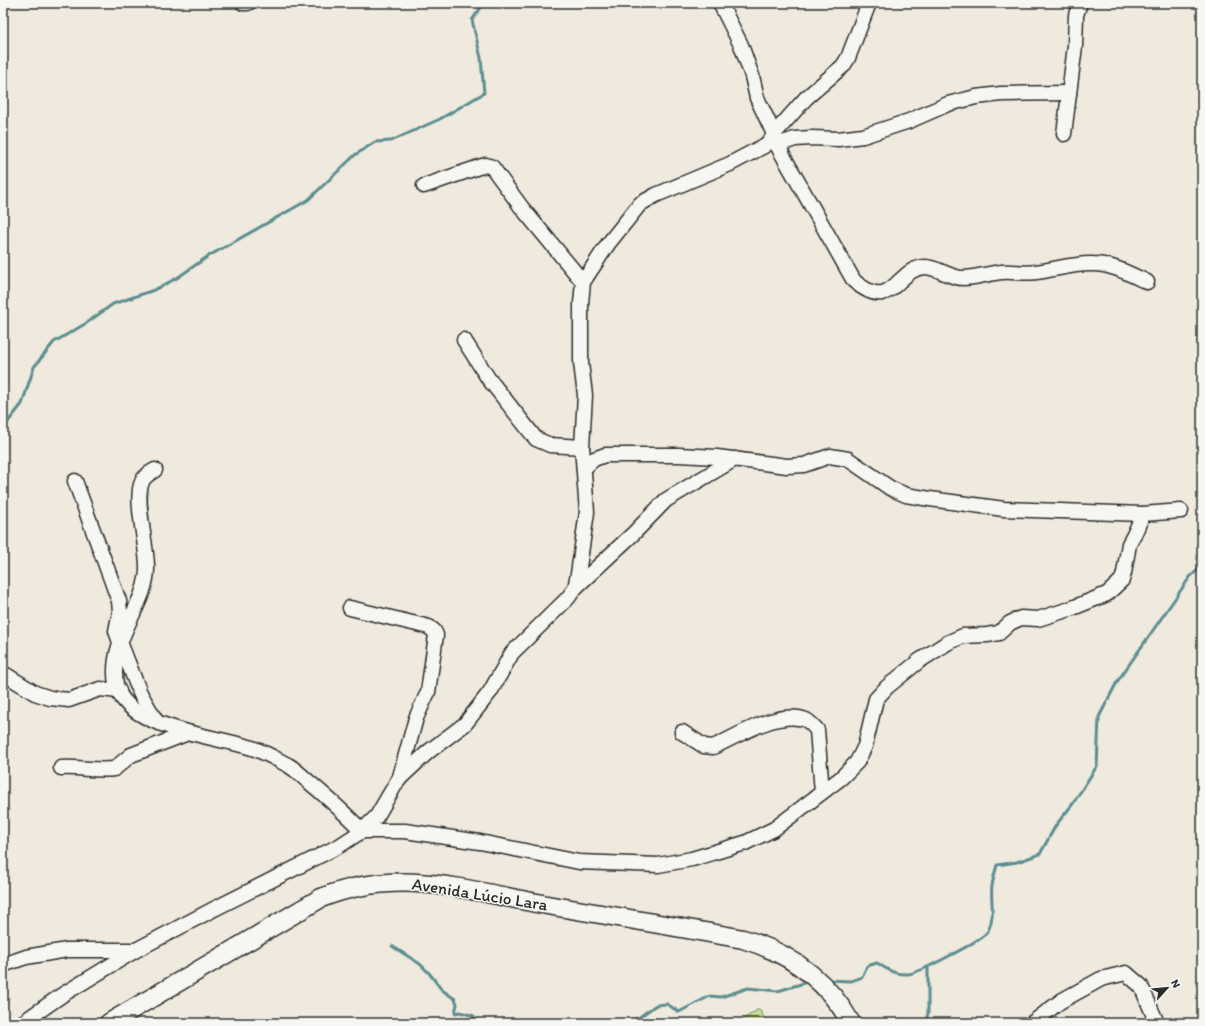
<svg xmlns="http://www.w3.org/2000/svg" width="1205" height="1026" viewBox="0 0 1205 1026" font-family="Itim,sans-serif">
	<rect width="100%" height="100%" fill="#efeadd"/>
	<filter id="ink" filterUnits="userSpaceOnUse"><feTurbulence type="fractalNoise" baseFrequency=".025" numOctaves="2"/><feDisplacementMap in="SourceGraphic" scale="8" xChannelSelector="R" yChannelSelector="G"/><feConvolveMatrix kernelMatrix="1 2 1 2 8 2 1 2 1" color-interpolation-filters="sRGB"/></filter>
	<g filter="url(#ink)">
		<polygon fill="#c2dc93" stroke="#76845f" points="759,1009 767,1023 737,1023"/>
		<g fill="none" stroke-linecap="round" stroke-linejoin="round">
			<g stroke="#5c8d90" stroke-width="3">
				<polyline points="3,428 22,404 34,367 54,342 85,324 113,304 154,290 177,278 207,257 308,200 355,155 375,142 391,141 440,119 484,93 481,58 472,20 484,3"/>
				<polyline points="1202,536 1200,540 1202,550"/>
				<polyline points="392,946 420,964 429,973 442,990 455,999 457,1004 455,1013 460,1012 474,1016 472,1023"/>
				<path d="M826,980L851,981L862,977L867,966L877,963C887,969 895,975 908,974C919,973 983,940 988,931C996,915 990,900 992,886C993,879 995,872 997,865L1017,862L1040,854L1056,825L1072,805L1097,766L1099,717L1117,682L1190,577L1202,566"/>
				<polyline points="626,1023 638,1018 656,1005 667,1004 679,1012 710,996 721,997 748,988 778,991 804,983"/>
				<polyline points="926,1023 928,1013 928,968"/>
			</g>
			<g stroke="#2b2b2b" stroke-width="17">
				<g id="minor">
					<polyline points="243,3 248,3"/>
					<polyline points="774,134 806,98 843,66 848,58 869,3"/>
					<polyline points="1064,134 1075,46 1076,15 1080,3"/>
					<path d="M771,140L777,145L854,281C894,315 895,268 925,267C937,267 950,278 963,278C976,278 989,273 1002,272C1013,271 1024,274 1036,272C1054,270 1074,263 1093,264C1112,264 1130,274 1147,282"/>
					<polyline points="777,145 795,139 812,138 838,139 863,136 909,121 948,104 976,97 1001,94 1069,93"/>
					<polyline points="424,186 479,167 486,165 492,167 522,208 583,282"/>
					<polyline points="464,340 488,378 536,439 550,445 582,447"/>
					<polyline points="584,468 594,459 605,455 679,455 717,457 787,466 804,465 830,456 848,459 890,488 906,495 930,499 1004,509 1143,514 1181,511"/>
					<path d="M155,470C150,473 144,476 142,482C134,498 147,546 147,566C148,606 108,637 116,684C125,730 220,736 255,749C266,753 278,760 288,765C295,769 302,776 309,782C328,798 345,813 362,831H405L480,842L579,862L658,865L692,859L745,843L774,829L841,778L857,762L865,746L876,699L887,687L919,661L947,643L963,636L987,635L999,633L1010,623L1021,618L1038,619L1070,609L1107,594L1122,580L1124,573L1129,544L1134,535L1143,514"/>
					<polyline points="75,481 119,601 120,611 116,631 120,642 140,693 156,721"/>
					<polyline points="575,588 634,533 666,500 735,459"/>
					<polyline points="350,608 429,627 434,631 436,635 428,692 416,718 399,780"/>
					<polyline points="3,673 35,693 50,698 69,700 100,689 119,691"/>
					<path d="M682,732L704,746L713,747C738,736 779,709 806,720C810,722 814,727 817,730L822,792"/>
					<path d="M61,768C79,767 96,771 114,769L131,755L188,733"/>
					<polyline points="3,965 26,957 67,950 136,950"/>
					<polyline points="22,1023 62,995 136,950 214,909 339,846 362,831 377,816 398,780 428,752 465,724 490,692 512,653 568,598 575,588 578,574 587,512 582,447 585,395 581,363 581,303 583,282 608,244 640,204 656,195 730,164 764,146 771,140 774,134 757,98 752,76 741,45 720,3"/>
					<polyline points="1032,1023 1061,1001 1101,979 1126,973 1141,986 1157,1023"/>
				</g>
			</g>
			<g stroke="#2b2b2b" stroke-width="21">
				<path id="major" d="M109,1023L321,898C400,866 468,891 547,905C612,916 678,927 743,939C790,953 827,980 851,1023"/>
			</g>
			<use href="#minor" stroke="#f6f6f2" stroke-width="14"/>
			<use href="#major" stroke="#f6f6f2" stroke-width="18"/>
		</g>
	</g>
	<g text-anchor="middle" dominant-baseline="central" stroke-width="3" stroke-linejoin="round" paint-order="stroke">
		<g font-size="17" fill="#2b2b2b" stroke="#f6f6f2">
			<text transform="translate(480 894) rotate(9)">Avenida Lúcio Lara</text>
		</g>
	</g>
	<rect width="1205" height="1026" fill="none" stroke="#f6f6f2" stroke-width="16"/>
	<rect x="8" y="8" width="1189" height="1010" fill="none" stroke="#2b2b2b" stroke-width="1.5" filter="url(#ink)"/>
	<g transform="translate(1167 988) rotate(63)" stroke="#f6f6f2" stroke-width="3" paint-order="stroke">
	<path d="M0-3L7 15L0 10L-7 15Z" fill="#2b2b2b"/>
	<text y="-6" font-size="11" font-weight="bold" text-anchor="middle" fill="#2b2b2b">N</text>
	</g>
</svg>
